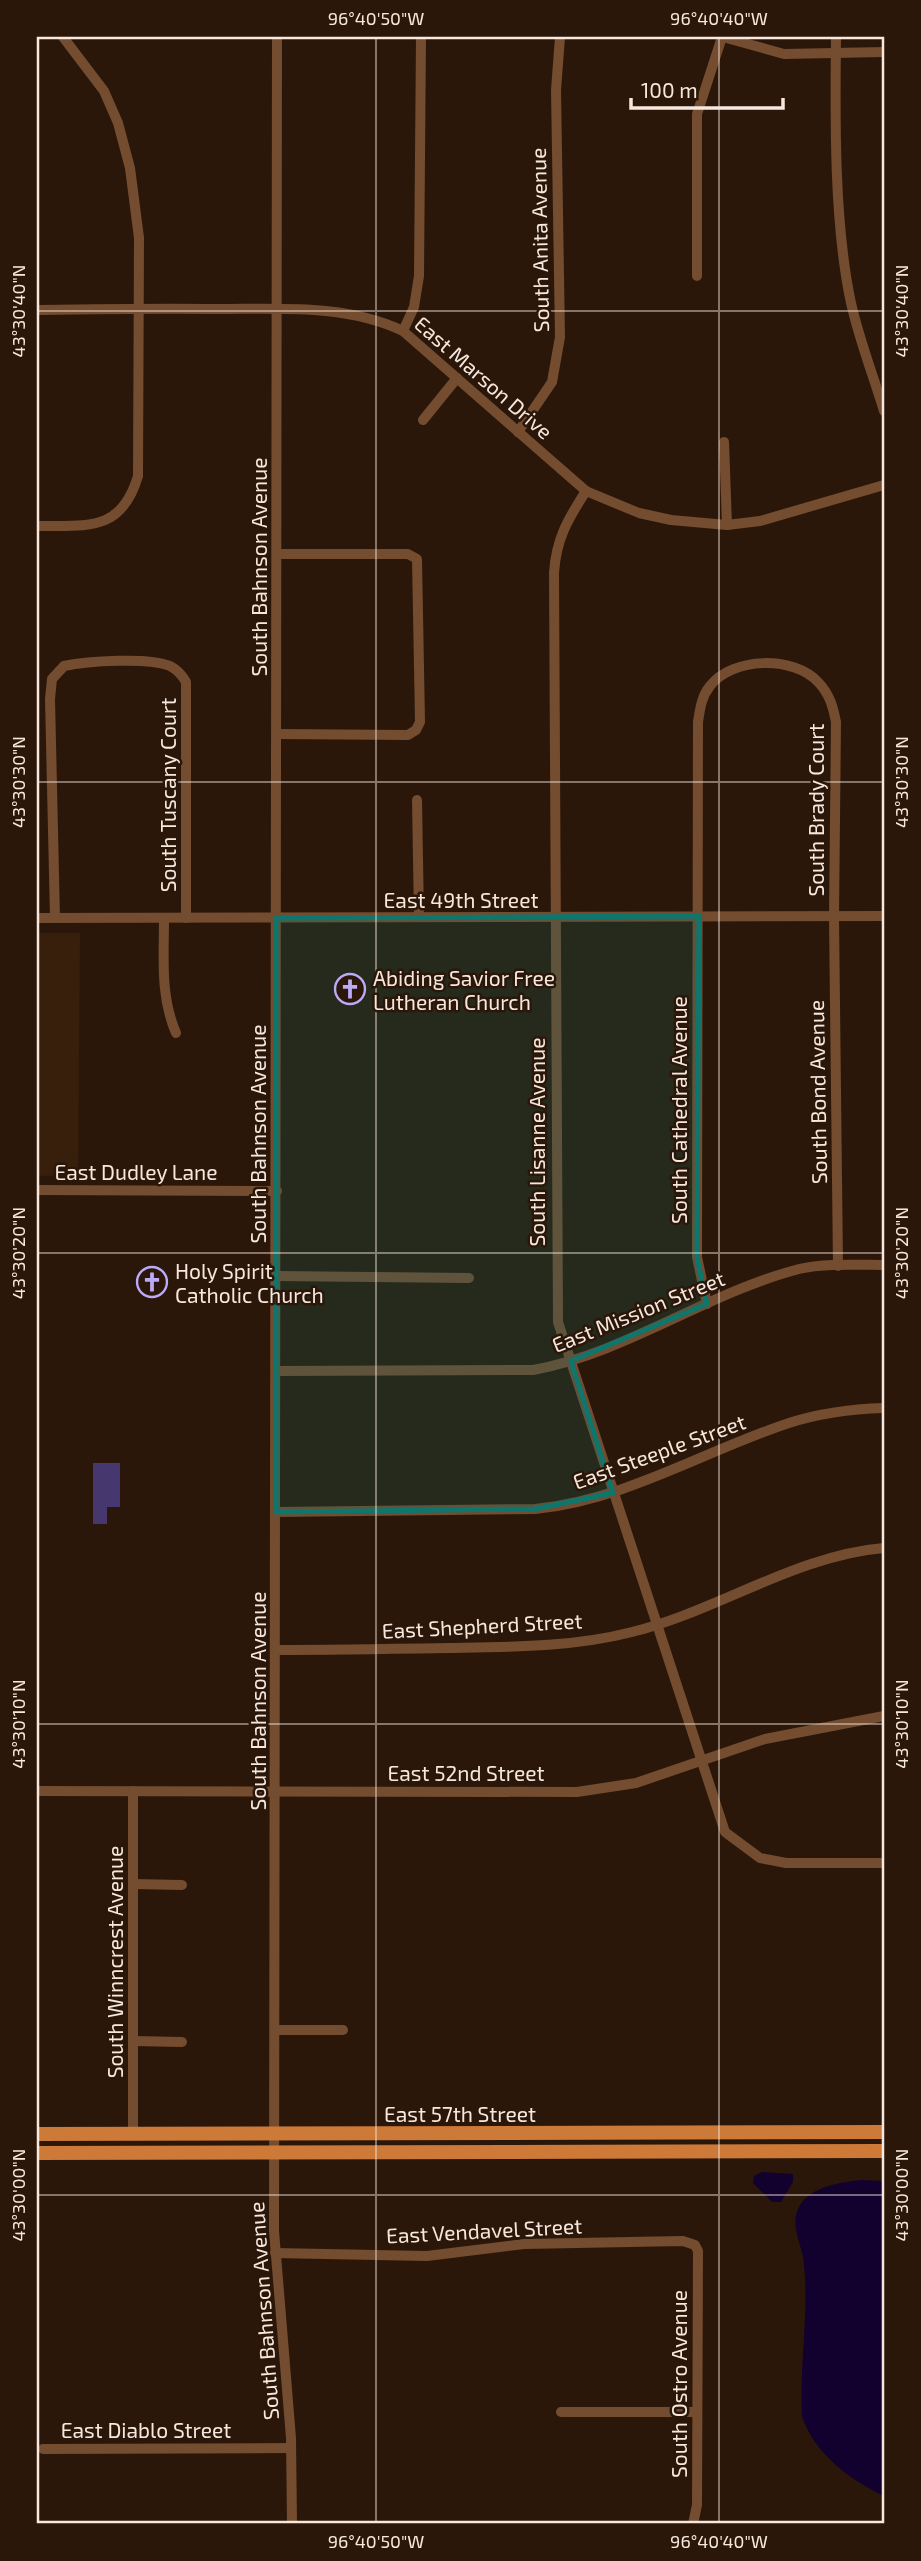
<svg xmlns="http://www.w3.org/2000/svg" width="921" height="2561" viewBox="0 0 921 2561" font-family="'Exo 2',sans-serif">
	<rect width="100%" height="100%" fill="#2b1709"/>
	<polygon fill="#381f0b" points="37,933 80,933 78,1175 37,1176"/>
	<polygon fill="#46376e" points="93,1463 120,1463 120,1507 107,1507 107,1524 93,1524"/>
	<g fill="#12002f">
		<polygon points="762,2172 793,2174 793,2182 781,2202 772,2202 753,2183 754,2176"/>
		<path d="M861,2180L884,2181V2496C850,2480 815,2454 802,2417C799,2366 809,2315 804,2265C803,2245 789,2226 799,2207C809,2187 841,2182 861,2180Z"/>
	</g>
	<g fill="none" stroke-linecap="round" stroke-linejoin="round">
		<g stroke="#744c2f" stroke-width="10">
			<polyline points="277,37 274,2231 291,2438 292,2524"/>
			<polyline points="723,37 784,54 884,52"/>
			<path d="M836,37C835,118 834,224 851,303C859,339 873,375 884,411"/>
			<polyline points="697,276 697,114 722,37"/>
			<path d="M37,310C98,309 158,308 219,309C281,309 347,304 403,331L586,491L639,513L671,520L727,525L760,521L884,485"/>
			<polyline points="403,331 414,307 419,276 421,37"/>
			<polyline points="423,420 457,378"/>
			<polyline points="518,432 552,382 560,337 556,90 560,37"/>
			<polyline points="724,442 727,525"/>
			<path d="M586,491C568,519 556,539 554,573L558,1322L725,1832L760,1858L786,1863H884"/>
			<path d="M37,526C87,525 121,533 138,476L139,238L130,168L118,123L104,91L63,37"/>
			<polyline points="277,734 408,735 416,730 420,722 417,559 408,554 277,554"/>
			<polyline points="417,800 419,917"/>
			<polyline points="37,918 884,916"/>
			<path d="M55,918L50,699L52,679L64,666C87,661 149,657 170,666C178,670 182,675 186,682V918"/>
			<path d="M164,918C164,958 160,996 176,1033"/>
			<polyline points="37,1190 277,1191"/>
			<polyline points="276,1276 469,1278"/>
			<path d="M707,1304L697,1257L698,722C700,710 701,697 710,686C732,657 794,655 819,683C830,695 833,707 836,722L834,917L838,1266"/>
			<path d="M276,1371L533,1370C626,1353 707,1293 799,1269C825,1263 857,1265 884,1265"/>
			<path d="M276,1512L535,1509C626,1500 704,1451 789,1423C820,1413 852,1409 884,1408"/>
			<path d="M276,1650C335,1650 393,1649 452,1648C512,1647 574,1647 632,1632C717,1611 797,1555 884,1548"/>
			<polyline points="37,1791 577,1792 636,1783 765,1739 884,1716"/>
			<polyline points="133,1791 133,2134"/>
			<polyline points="133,1884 182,1885"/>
			<polyline points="275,2030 343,2030"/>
			<polyline points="133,2041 182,2042"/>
			<polyline points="275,2253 427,2256 524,2244 683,2241 695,2245 698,2251 697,2505 693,2524"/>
			<polyline points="561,2412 697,2412"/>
			<polyline points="43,2449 291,2448"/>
		</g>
		<g stroke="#cd7938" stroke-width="14">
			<polyline points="37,2134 884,2132"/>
			<polyline points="37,2153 884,2151"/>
		</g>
	</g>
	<path fill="#0f766e" fill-opacity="0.2" stroke="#0f766e" stroke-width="5" stroke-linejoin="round" d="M699,916L697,1257L707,1304L571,1361L613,1493L535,1509L276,1512V918Z"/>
	<path fill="none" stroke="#f6e8de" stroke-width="2" stroke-opacity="0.45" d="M376,37V2524M719,37V2524M37,311H884M37,782H884M37,1253H884M37,1724H884M37,2195H884"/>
	<defs>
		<g id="church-ring" transform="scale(1.575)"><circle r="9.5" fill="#2b1709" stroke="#bbaaf6" stroke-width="1.5"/><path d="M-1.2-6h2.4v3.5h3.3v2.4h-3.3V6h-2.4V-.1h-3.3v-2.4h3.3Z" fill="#bbaaf6"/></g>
	</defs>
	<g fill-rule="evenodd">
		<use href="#church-ring" x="350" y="989"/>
		<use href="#church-ring" x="152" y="1282"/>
	</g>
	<g text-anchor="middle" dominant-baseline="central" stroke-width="5" stroke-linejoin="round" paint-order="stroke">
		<g font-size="21" fill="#f6e8de" stroke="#2b1709">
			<text transform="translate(539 240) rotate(-91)">South Anita Avenue</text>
			<text transform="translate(484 377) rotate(41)">East Marson Drive</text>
			<text transform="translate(258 567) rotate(-90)">South Bahnson Avenue</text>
			<text transform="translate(167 795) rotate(-90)">South Tuscany Court</text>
			<text transform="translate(815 810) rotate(-90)">South Brady Court</text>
			<text x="461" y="899">East 49th Street</text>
			<text transform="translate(817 1092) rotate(-91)">South Bond Avenue</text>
			<text transform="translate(678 1110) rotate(-90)">South Cathedral Avenue</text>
			<text transform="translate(257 1134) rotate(-90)">South Bahnson Avenue</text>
			<text transform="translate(536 1142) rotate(-90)">South Lisanne Avenue</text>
			<text x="136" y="1171">East Dudley Lane</text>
			<text transform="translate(638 1311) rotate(-22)">East Mission Street</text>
			<text transform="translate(659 1451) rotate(-20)">East Steeple Street</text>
			<text transform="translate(482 1625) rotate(-3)">East Shepherd Street</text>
			<text transform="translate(257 1701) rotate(-90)">South Bahnson Avenue</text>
			<text x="466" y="1772">East 52nd Street</text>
			<text transform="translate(114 1962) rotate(-90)">South Winncrest Avenue</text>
			<text x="460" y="2113">East 57th Street</text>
			<text transform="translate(484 2230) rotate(-3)">East Vendavel Street</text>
			<text transform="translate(263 2311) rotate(-94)">South Bahnson Avenue</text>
			<text transform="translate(678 2384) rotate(-90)">South Ostro Avenue</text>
			<text x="146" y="2429">East Diablo Street</text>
		</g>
		<g font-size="21" fill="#f6e8de" stroke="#2b1709" text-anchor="start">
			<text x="373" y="977">Abiding Savior Free<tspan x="373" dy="24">Lutheran Church</tspan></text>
			<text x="175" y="1270">Holy Spirit<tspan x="175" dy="24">Catholic Church</tspan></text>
		</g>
	</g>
	<rect width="921" height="2561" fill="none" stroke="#2b1709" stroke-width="77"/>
	<path d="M631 98v10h152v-10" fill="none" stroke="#f6e8de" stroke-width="3.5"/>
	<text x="641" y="98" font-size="21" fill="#f6e8de" stroke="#2b1709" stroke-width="5" paint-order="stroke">100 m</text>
	<rect x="38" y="38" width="845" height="2484" fill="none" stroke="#f6e8de" stroke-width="2.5"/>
	<g font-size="18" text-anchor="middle" fill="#f6e8de">
		<text x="376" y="25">96°40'50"W</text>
		<text x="719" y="25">96°40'40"W</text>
		<text transform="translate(19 311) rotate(-90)" y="6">43°30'40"N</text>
		<text transform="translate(902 311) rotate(-90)" y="6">43°30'40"N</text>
		<text transform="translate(19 782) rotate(-90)" y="6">43°30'30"N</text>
		<text transform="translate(902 782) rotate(-90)" y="6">43°30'30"N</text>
		<text transform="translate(19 1253) rotate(-90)" y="6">43°30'20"N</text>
		<text transform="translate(902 1253) rotate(-90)" y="6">43°30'20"N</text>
		<text transform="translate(19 1724) rotate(-90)" y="6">43°30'10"N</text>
		<text transform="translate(902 1724) rotate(-90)" y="6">43°30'10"N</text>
		<text transform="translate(19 2195) rotate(-90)" y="6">43°30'00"N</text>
		<text transform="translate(902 2195) rotate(-90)" y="6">43°30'00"N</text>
		<text x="376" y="2548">96°40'50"W</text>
		<text x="719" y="2548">96°40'40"W</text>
	</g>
</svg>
